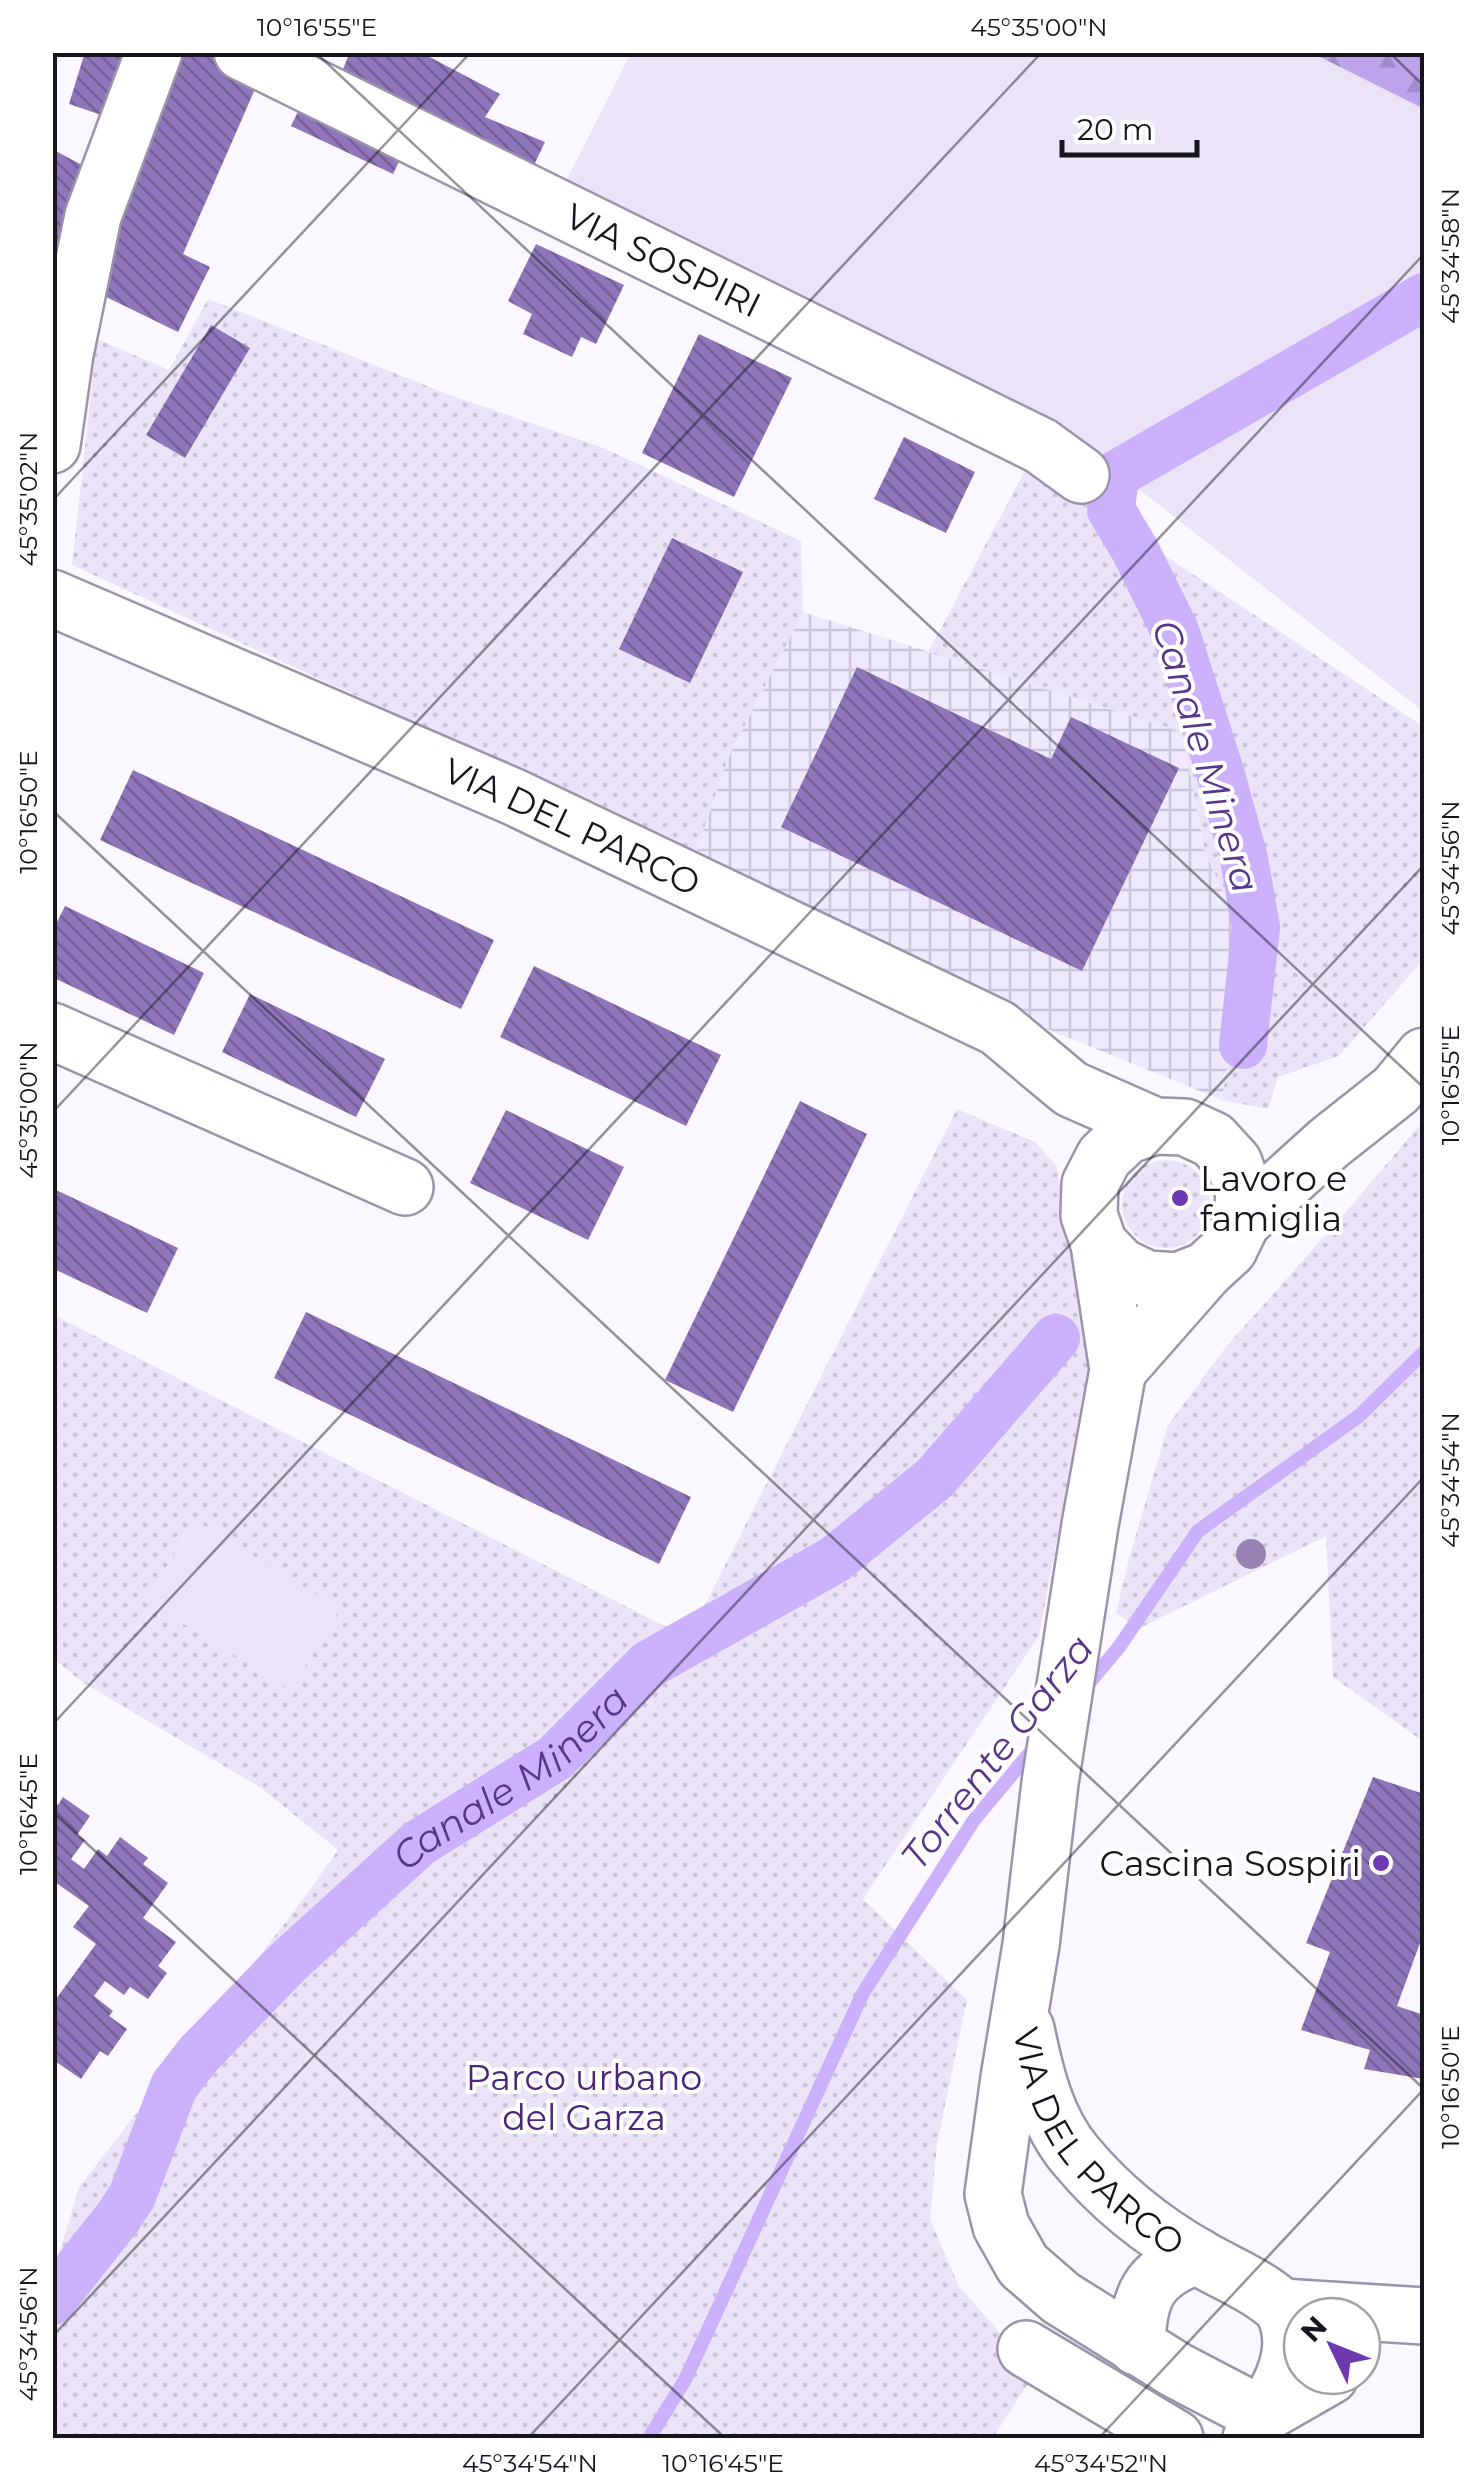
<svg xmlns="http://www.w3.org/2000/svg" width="1477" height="2491" viewBox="0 0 1477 2491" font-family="Montserrat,sans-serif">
	<defs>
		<pattern id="industrial-grid" width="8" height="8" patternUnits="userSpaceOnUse" patternTransform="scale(2.5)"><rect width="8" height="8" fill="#efe9fe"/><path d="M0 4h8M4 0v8" fill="none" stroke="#ccc7d9"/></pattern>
		<pattern id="forest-firs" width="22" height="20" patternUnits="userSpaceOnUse" patternTransform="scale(2.5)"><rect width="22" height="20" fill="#bca3ec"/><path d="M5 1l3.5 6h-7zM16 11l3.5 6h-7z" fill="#a18bca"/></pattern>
		<pattern id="park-dots" width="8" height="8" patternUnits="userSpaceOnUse" patternTransform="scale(2.5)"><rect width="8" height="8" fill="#ebe4f9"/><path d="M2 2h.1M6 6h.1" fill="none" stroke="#c9c3d5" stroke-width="1.8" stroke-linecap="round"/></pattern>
		<pattern id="building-back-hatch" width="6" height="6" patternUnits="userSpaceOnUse" patternTransform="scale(2.5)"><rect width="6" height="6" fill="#8f76bb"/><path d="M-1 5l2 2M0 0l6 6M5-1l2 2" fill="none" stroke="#746097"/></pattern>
	</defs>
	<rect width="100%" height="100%" fill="#faf8fe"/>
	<polygon fill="url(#industrial-grid)" points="803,612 1182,732 1205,852 1247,945 1222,1100 1010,1014 696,852 728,758"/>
	<g fill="#ebe4f9">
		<polygon points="631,53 1312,53 1424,109 1424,712 1063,430 866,341 567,179"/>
		<polygon points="195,1520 341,1609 291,1690 146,1602"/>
	</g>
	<polygon fill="url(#forest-firs)" points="1312,53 1424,53 1424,109"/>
	<g fill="url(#park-dots)" fill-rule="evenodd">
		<polygon points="208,299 450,395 604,448 801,541 803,612 728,758 696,852 72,565 97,339 169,370"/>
		<polygon points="1028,465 1424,727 1424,959 1339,1056 1278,1077 1268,1109 1222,1100 1247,945 1205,852 1182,732 928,652"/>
		<path d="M957,1109L1035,1142L1057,1166L1069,1244L1096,1311L1091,1382L1062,1512L1039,1636L863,1899L967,2000L937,2144L930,2219L959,2286L1035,2373L993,2438H53V2274L79,2187L299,1905L338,1850L261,1788L82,1682L53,1658L52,1314L688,1638ZM195,1520L340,1609L291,1690L146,1601Z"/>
		<polygon points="1424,1120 1424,1742 1333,1677 1326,1536 1138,1629 1116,1613 1129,1559 1168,1425 1225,1348 1345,1213"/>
		<circle cx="1166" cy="1204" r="44"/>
	</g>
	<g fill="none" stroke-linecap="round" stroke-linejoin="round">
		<g stroke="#cbb1fb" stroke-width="14">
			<polyline points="1084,1689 1119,1647 1198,1531 1359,1416 1424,1352"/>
			<polyline points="649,2438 685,2380 863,1993 974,1820 1038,1743"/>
		</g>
		<g stroke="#cbb1fb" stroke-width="48">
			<polyline points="1243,1045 1256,927 1244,859 1221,775 1175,631 1135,550 1111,510 1115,475 1424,297"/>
			<path id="s1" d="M52,2301L119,2216L132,2196L174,2086L198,2055L288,1962L419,1843L555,1758L649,1664L834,1560L935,1478L1056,1338"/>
		</g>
	</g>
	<g fill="url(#building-back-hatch)">
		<polygon points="85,52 132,52 110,118 69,104"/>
		<polygon points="177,52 203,52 259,80 183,254 210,267 178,332 94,291"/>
		<polygon points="350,52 420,52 500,94 485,117 545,142 534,165 343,69"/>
		<polygon points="306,95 408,143 393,174 291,126"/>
		<polygon points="52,149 95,172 53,267 52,267"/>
		<polygon points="536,244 624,285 596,344 581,337 572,357 523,334 532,314 508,301"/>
		<polygon points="211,325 250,348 185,458 146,435"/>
		<polygon points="699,334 792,378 734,497 642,453"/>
		<polygon points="904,437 975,472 946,533 874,499"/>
		<polygon points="672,538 743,572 690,683 619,649"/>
		<polygon points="857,667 1051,759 1071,717 1179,768 1082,971 781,827"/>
		<polygon points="133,770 494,940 461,1009 100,840"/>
		<polygon points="65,906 204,973 174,1035 52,977 52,932"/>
		<polygon points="534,966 721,1055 686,1126 500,1037"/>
		<polygon points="250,994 385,1059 356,1117 222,1052"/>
		<polygon points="800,1101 867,1134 733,1412 665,1380"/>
		<polygon points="506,1110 624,1167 588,1240 470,1183"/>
		<polygon points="52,1188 178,1248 147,1313 52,1268"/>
		<polygon points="306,1312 691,1497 659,1564 274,1378"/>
		<polygon points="1373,1777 1424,1794 1424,1932 1397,2006 1424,2015 1424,2079 1364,2069 1370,2050 1301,2030 1330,1952 1306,1943"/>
		<polygon points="63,1797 90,1816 77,1835 85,1840 71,1859 84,1869 98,1849 107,1856 120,1837 148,1858 143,1864 168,1883 143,1918 176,1942 158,1966 167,1973 148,1999 130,1987 124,1995 105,1981 94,1996 113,2011 109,2016 127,2029 108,2056 100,2051 81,2079 52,2059 52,1996 56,1999 96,1944 73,1927 89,1906 52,1880 52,1801 58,1805"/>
	</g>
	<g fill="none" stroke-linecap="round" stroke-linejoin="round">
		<g stroke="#9b92ac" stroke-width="60">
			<g id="minor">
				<path id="s2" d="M242,52L1041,446L1081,475"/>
				<polyline points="52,445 65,354 93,216 154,52"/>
				<path id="s3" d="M52,598L514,797L998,1028L1071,1089L1155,1126L1185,1127L1213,1140L1234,1163L1244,1192L1242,1222L1229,1249L1206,1270L1178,1281L1147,1279L1120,1266L1099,1244L1089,1215L1090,1184L1104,1157L1126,1136L1155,1126"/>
				<polyline points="52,1031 405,1187"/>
				<polyline points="1242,1222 1329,1143 1396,1090 1424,1056"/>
				<polyline points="1099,1244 1118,1370 1090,1525 1050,1783 1031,1945 1009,2078 993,2194 1001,2226 1023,2265 1061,2298 1176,2370 1262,2415"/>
				<polyline points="1118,1370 1206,1270"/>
				<path id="s4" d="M1026,2029C1035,2073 1046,2121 1076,2156C1110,2197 1154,2232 1200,2258C1226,2273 1256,2285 1279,2305C1285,2310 1289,2324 1290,2332C1296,2371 1267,2406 1251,2438"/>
				<polyline points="1282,2307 1424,2316"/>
				<path d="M1137,2347C1138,2298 1147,2273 1197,2256"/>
				<polyline points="1026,2349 1175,2438"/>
				<polyline points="1262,2415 1330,2376"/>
			</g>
		</g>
		<use href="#minor" stroke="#fff" stroke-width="55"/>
	</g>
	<circle fill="#9983b4" cx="1251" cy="1554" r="15"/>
	<path fill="none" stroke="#17141d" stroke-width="2.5" stroke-opacity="0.45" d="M315,52L1424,1088M1389,52L1424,86M52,501L471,52M52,810L1424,2089M52,1113L1042,52M52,1725L1424,254M52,1811L725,2438M52,2337L1424,865M528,2438L1424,1477M1099,2438L1424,2089"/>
	<g fill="#6e39b0" stroke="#fff" stroke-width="4">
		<circle cx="1180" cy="1198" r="10"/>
		<circle cx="1381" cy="1863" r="10"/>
	</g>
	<g text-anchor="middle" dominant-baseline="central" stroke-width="8" stroke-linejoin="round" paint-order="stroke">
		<g font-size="35" fill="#17141d" stroke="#fff">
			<text stroke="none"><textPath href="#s2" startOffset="470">VIA SOSPIRI</textPath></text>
			<text stroke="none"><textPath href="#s3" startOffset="568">VIA DEL PARCO</textPath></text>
			<text stroke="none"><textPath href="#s4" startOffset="138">VIA DEL PARCO</textPath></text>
		</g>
		<g font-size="35" fill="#17141d" stroke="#fff" text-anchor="start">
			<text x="1200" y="1178">Lavoro e<tspan x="1200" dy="40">famiglia</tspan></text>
			<text x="1361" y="1863" text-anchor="end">Cascina Sospiri</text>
		</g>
		<g font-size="35" fill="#492478" stroke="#fff">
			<text x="584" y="2077">Parco urbano<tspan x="584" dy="40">del Garza</tspan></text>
		</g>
		<g font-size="38" font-style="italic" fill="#59358a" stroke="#fff">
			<text transform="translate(1206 756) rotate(73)">Canale Minera</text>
			<text transform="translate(997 1752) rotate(-52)">Torrente Garza</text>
			<text stroke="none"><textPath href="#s1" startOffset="708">Canale Minera</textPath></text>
		</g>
	</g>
	<rect width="1477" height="2491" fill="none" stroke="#ffffff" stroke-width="110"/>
	<g transform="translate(1332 2346) rotate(313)"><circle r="48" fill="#ffffff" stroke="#a2a1a5" stroke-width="2.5"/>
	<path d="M0-8L18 38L0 25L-18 38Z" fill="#6e39b0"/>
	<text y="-15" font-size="28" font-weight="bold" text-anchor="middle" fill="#17141d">N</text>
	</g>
	<path d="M1062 140v15h135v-15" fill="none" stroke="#17141d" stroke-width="5"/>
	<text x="1077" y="140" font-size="30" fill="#17141d" stroke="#ffffff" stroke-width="8" paint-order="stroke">20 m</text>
	<rect x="55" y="55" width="1367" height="2381" fill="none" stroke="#17141d" stroke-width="4"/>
	<g font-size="25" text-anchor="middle" fill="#17141d">
		<text x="317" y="36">10°16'55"E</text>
		<text x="1039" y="36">45°35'00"N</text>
		<text transform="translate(1450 256) rotate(-90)" y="9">45°34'58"N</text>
		<text transform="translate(28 499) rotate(-90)" y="9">45°35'02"N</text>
		<text transform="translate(28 812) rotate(-90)" y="9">10°16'50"E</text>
		<text transform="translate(1450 868) rotate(-90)" y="9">45°34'56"N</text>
		<text transform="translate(1450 1085) rotate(-90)" y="9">10°16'55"E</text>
		<text transform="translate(28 1110) rotate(-90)" y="9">45°35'00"N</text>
		<text transform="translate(1450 1480) rotate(-90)" y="9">45°34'54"N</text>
		<text transform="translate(28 1814) rotate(-90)" y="9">10°16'45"E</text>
		<text transform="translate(1450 2087) rotate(-90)" y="9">10°16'50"E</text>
		<text transform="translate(28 2334) rotate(-90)" y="9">45°34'56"N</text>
		<text x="530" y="2472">45°34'54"N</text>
		<text x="723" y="2472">10°16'45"E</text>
		<text x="1101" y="2472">45°34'52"N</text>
	</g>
</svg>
